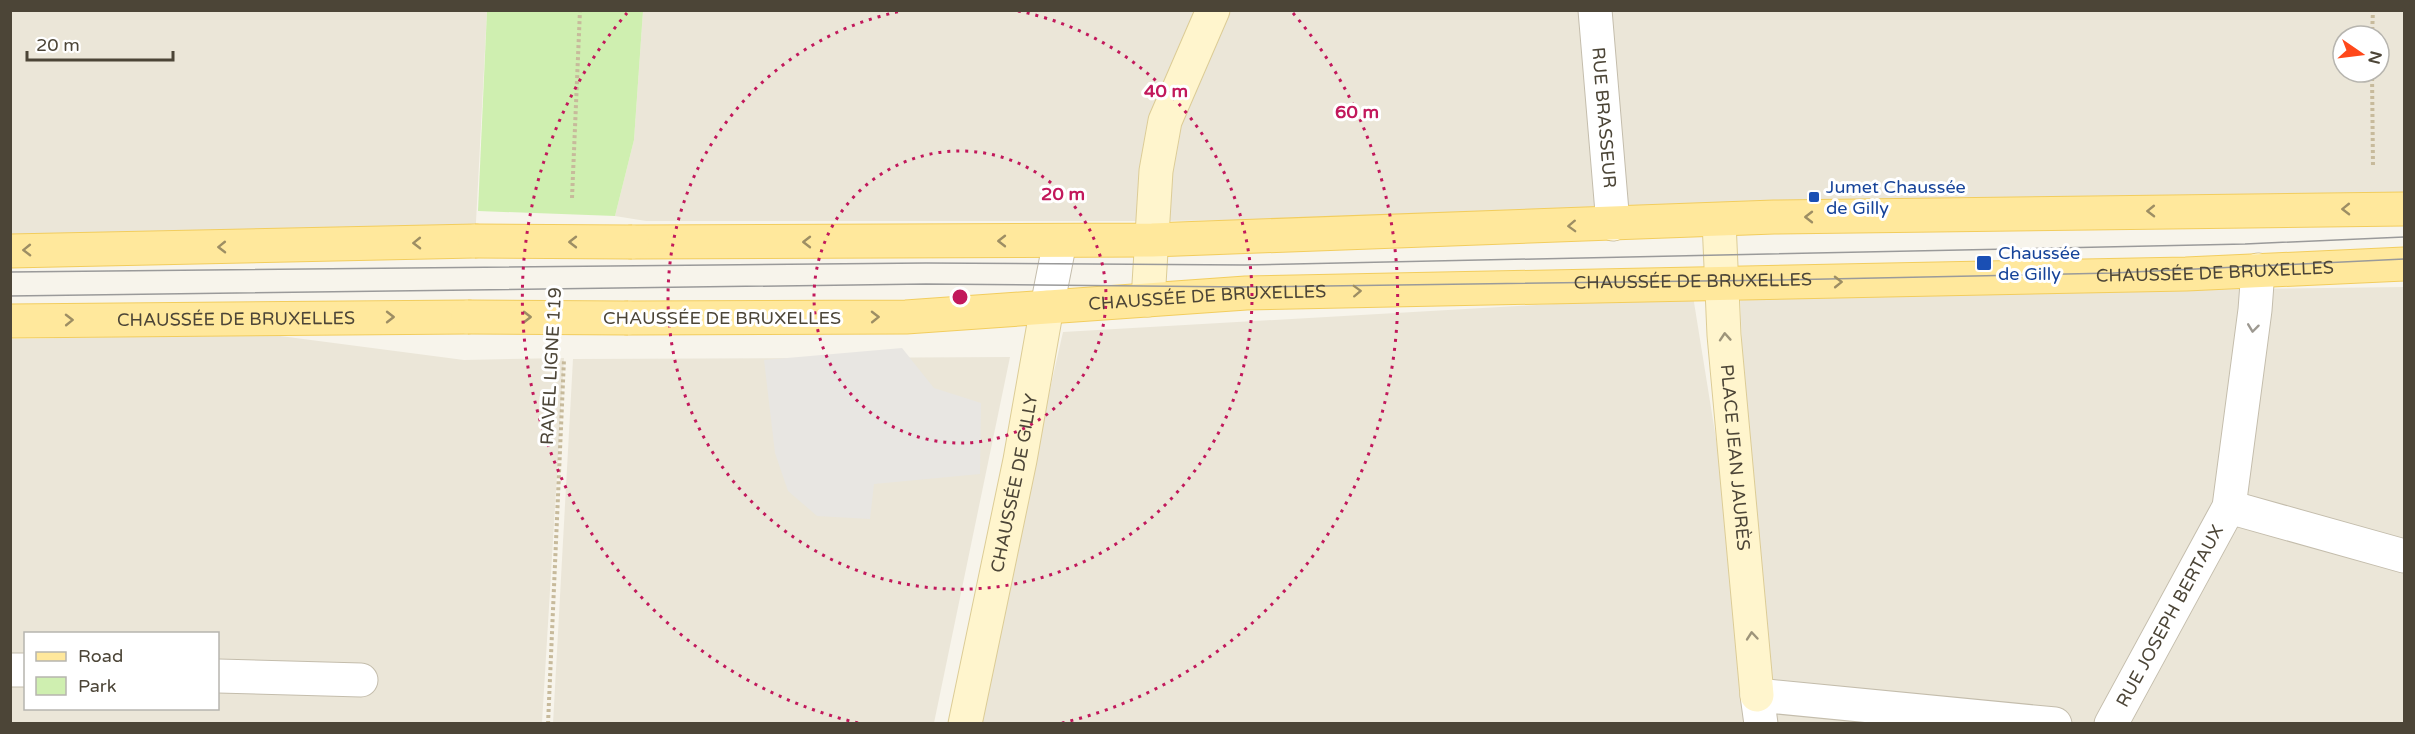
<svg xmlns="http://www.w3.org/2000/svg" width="2415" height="734" viewBox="0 0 2415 734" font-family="'Varela Round',sans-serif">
	<rect width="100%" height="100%" fill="#f7f4eb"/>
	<g fill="#ebe6d8" fill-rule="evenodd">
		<polygon points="10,11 487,11 475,241 11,250"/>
		<path d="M643,11H2404V211L1152,221H646L615,216L634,140ZM2343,36H2379V72H2343Z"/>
		<polygon points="2404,287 2404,723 974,724 1063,332 1693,296 1756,687 1740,295"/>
		<path d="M265,334L464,360L564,358L542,723H11L10,339ZM26,634H218V708H26Z"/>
		<polygon points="1010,357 934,723 553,724 573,359"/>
	</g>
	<polygon fill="#cfefb0" points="487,11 643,11 634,140 615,216 478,211"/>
	<polygon fill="#e8e6e2" points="902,348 934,388 981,403 980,474 874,484 870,519 817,516 788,491 775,453 764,360"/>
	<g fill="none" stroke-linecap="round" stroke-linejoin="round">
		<g stroke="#c4bdac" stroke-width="35">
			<g id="street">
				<path id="s1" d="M1595,10L1613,224"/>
				<polyline points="1047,307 1060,241"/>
				<polyline points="2229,507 2404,556"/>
				<polyline points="10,670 26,670"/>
				<polyline points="218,676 361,680"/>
				<polyline points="1761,724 1757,695 2055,724"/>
				<path id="s2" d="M2111,724L2229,507L2255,310L2258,270"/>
			</g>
		</g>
		<g stroke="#dccc96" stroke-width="35">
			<g id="secondary">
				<path id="s3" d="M1719,221L1724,335L1757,695"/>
				<polyline points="1148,300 1156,171 1165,121 1213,10"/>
				<path id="s4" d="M965,724L1020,460L1047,307"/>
			</g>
		</g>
		<g stroke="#f2cd5e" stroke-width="35">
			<g id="primary">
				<polyline points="632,242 1152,240 1774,217 2404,209"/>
				<polyline points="10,251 475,241"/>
				<path id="s5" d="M628,318L906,317L1246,293L2186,274L2404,264"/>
				<path id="s6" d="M10,321L468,317"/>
			</g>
		</g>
		<g stroke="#c7ba9b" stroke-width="4" stroke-dasharray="3 3" stroke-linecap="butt">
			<polyline points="2372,36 2373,10"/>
			<polyline points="2372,72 2373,167"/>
			<polyline points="572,198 580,10"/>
			<polyline points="548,724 564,359"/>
		</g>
		<use href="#street" stroke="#fff" stroke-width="33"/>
		<use href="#secondary" stroke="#fff5cd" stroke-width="33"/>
		<use href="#primary" stroke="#ffe89c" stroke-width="33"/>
		<g stroke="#9a9a9a" stroke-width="1.5">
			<polyline points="10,272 926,263 1245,265 2245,244 2404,237"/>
			<path id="s7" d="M10,296L926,284L1245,287L1779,280L2113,273L2404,259"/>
		</g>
		<g stroke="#f2cd5e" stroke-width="35" stroke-linecap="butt">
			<g id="primary-bridge">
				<polyline points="475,241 632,242"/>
				<polyline points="468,317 628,318"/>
			</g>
		</g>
		<use href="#primary-bridge" stroke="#ffe89c" stroke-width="33"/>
	</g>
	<defs><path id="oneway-chevron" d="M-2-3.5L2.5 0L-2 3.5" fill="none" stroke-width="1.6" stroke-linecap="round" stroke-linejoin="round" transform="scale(1.5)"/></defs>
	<g stroke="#9d8e64">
		<use href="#oneway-chevron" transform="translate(2346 209) rotate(179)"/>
		<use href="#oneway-chevron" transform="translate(2151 211) rotate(179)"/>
		<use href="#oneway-chevron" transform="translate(1809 217) rotate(180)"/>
		<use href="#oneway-chevron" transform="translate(1572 226) rotate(178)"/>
		<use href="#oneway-chevron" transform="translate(1002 241) rotate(180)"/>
		<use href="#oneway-chevron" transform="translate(573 242) rotate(-180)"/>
		<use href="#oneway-chevron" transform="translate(807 242) rotate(180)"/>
		<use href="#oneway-chevron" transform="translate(417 243) rotate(179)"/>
		<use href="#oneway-chevron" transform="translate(222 247) rotate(179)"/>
		<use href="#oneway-chevron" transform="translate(27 250) rotate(179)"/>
		<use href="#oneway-chevron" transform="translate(1838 282) rotate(-1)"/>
		<use href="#oneway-chevron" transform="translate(1357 291) rotate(-2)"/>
		<use href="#oneway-chevron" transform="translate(390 317)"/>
		<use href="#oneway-chevron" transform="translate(527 317)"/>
		<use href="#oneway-chevron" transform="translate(875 317) rotate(-1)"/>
		<use href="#oneway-chevron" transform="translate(69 320) rotate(-1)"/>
	</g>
	<use stroke="#9d9991" href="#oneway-chevron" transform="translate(2253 328) rotate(97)"/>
	<g stroke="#9d947a">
		<use href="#oneway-chevron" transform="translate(1725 337) rotate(-94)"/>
		<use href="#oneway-chevron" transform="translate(1752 636) rotate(-95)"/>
	</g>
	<g fill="none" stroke="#c2185b" stroke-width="3" stroke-dasharray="3 6">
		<circle cx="960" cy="297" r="146"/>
		<path d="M1018 11A292 292 0 1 1 902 11"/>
		<path d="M858 723A438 438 0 0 1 627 13M1293 13A438 438 0 0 1 1062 723"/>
	</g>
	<g fill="#1a4fb4" stroke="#fff" stroke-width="2">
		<rect x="1808" y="191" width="12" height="12" rx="3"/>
		<rect x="1976" y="255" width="16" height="16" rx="3"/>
	</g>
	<g text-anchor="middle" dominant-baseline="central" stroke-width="6" stroke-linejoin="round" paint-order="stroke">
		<g font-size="18" fill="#4c4537" stroke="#fff">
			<text stroke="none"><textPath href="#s1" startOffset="108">RUE BRASSEUR</textPath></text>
			<text stroke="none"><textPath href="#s5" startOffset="1588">CHAUSSÉE DE BRUXELLES</textPath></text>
			<text stroke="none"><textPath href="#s7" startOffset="1683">CHAUSSÉE DE BRUXELLES</textPath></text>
			<text stroke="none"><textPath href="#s5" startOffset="580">CHAUSSÉE DE BRUXELLES</textPath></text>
			<text x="722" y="318">CHAUSSÉE DE BRUXELLES</text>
			<text stroke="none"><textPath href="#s6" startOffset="226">CHAUSSÉE DE BRUXELLES</textPath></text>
			<text transform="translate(551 366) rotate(-87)">RAVEL LIGNE 119</text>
			<text stroke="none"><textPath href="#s3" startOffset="237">PLACE JEAN JAURÈS</textPath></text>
			<text stroke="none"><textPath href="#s4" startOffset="246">CHAUSSÉE DE GILLY</textPath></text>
			<text stroke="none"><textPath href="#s2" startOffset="123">RUE JOSEPH BERTAUX</textPath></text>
		</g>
		<g font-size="18" fill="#164399" stroke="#fff" text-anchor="start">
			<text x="1826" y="187">Jumet Chaussée<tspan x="1826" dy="21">de Gilly</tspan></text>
			<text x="1998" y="253">Chaussée<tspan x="1998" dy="21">de Gilly</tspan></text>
		</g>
	</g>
	<circle cx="960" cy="297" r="9" fill="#c2185b" stroke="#fff" stroke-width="3"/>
	<g font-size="18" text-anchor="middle" font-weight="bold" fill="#c2185b" stroke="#fff" stroke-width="6" stroke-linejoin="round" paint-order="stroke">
		<text x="1166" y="97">40 m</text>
		<text x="1357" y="118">60 m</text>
		<text x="1063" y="200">20 m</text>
	</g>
	<rect width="2415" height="734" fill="none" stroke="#4c4537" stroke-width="24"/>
	<rect x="24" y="632" width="195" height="78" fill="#ffffff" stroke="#b7b5af" stroke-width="1.5"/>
	<rect x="36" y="652" width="30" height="9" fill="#ffe89c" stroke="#b7b5af" stroke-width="1.5"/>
	<text x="78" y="662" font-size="18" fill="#4c4537">Road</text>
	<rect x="36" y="677" width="30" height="18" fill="#cfefb0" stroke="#b7b5af" stroke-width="1.5"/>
	<text x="78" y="692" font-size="18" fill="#4c4537">Park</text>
	<g transform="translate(2361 54) rotate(104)"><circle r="28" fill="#ffffff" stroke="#b7b5af" stroke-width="1.5"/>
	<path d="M0-4.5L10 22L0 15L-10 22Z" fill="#ff481a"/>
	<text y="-9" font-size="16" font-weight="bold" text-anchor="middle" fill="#4c4537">N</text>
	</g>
	<path d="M27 51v9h146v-9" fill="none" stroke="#4c4537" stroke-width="3"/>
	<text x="36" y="51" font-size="18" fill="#4c4537" stroke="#ffffff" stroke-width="4.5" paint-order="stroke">20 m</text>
</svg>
